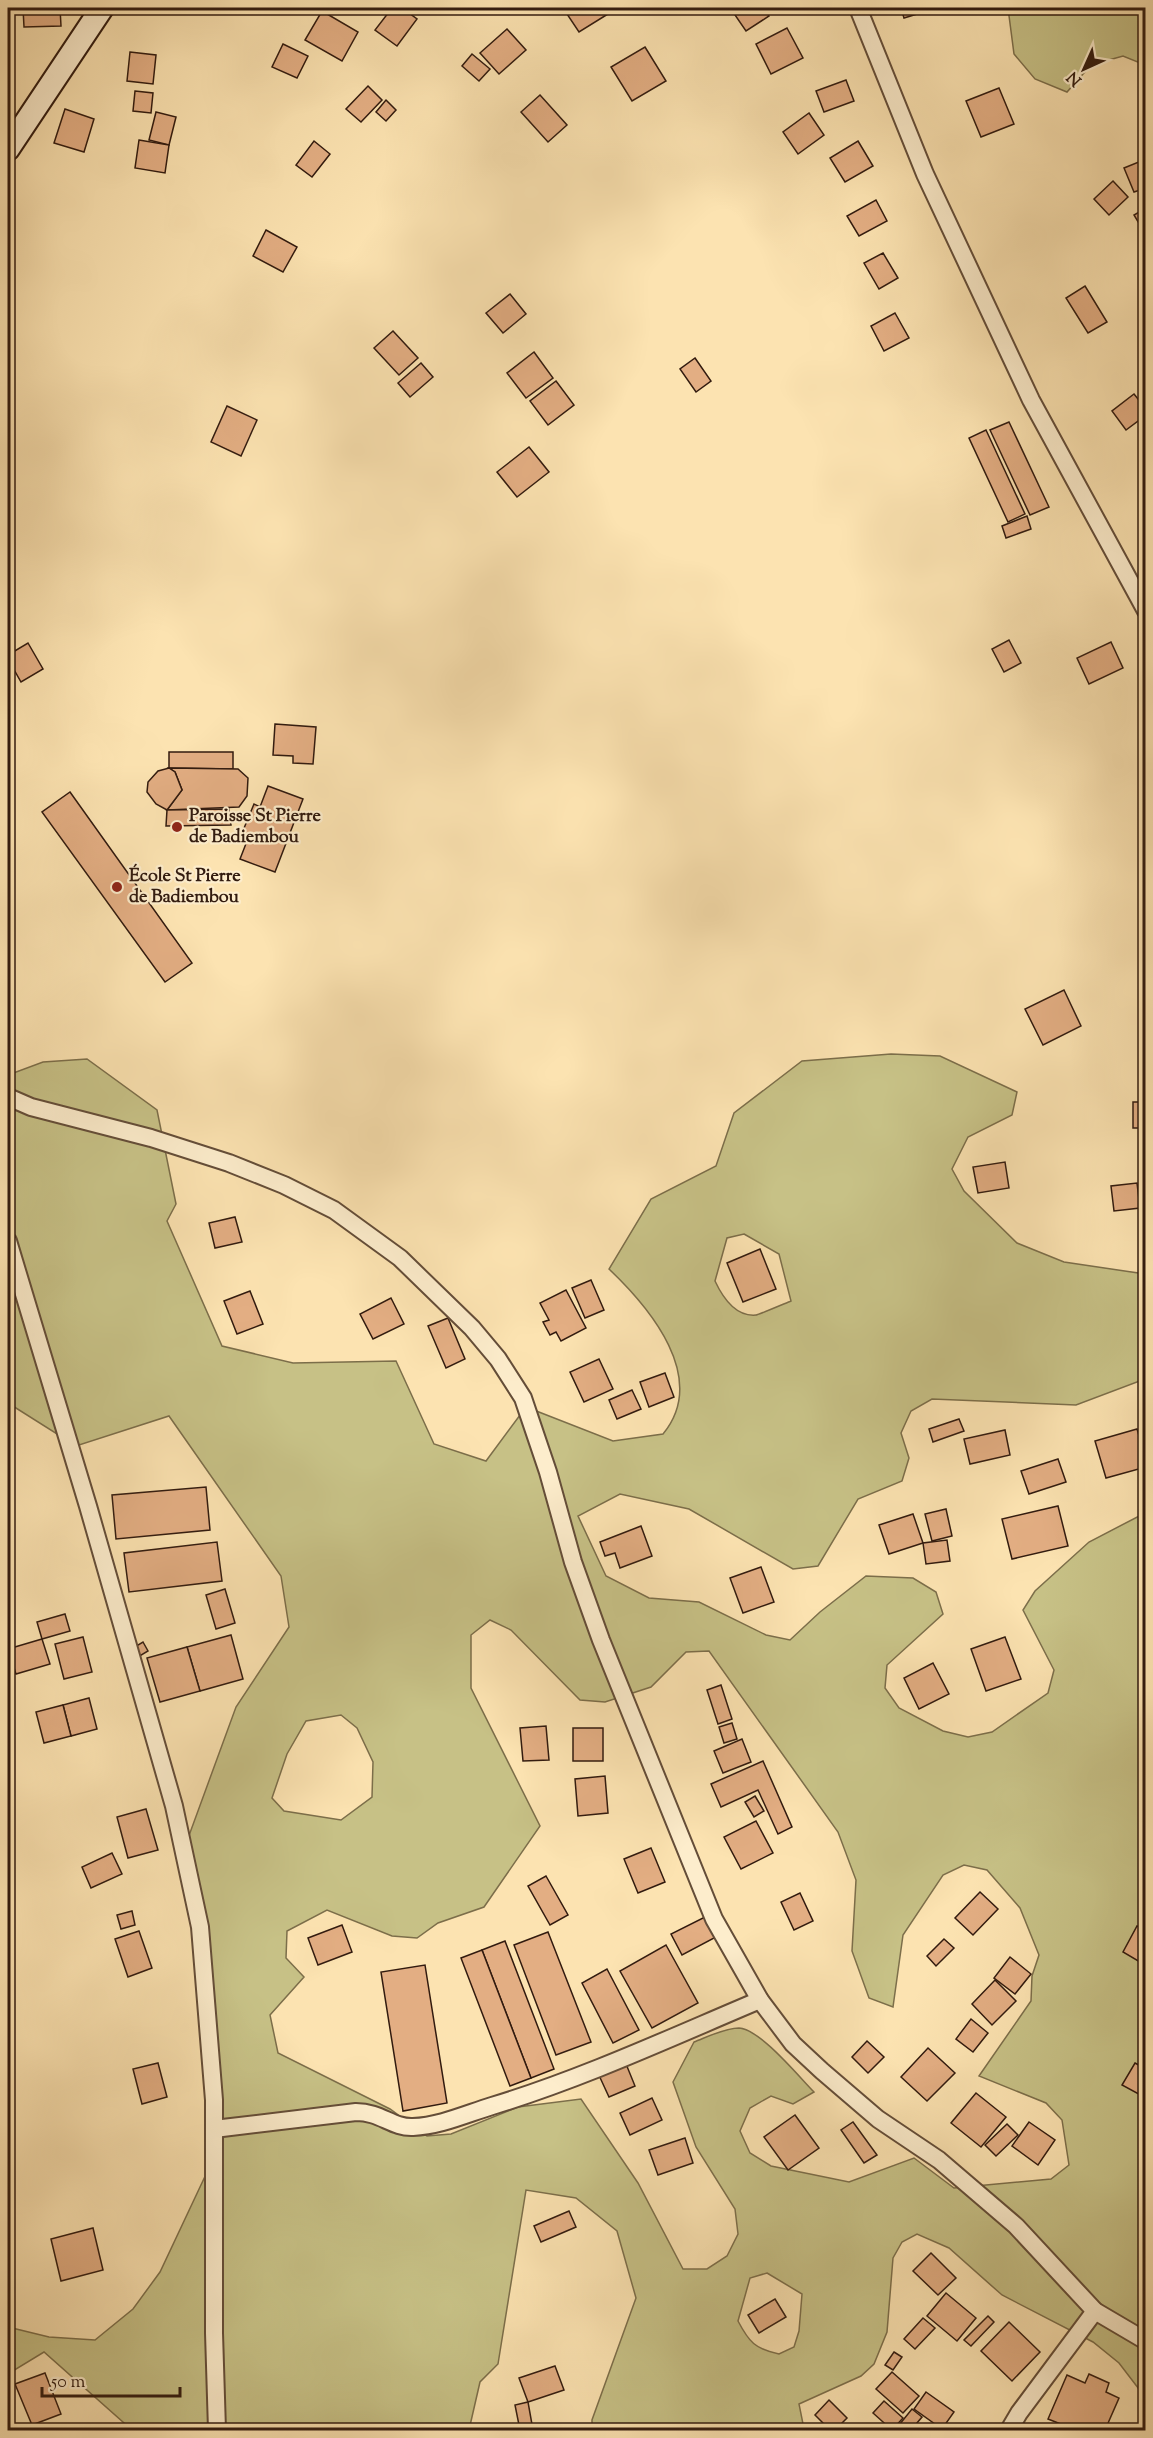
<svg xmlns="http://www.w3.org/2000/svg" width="1153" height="2438" viewBox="0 0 1153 2438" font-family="'Sorts Mill Goudy',serif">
	<rect width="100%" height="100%" fill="#fce3b1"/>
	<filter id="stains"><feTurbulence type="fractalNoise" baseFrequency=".00333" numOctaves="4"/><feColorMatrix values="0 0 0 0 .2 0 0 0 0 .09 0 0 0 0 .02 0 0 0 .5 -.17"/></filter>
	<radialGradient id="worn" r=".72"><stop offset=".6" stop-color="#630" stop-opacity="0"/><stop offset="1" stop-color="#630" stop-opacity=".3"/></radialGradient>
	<g fill="#c7c186" stroke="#7c6e4a" stroke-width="1.5" fill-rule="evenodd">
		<polygon points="1008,8 1145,8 1145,65 1123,56 1091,65 1067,92 1035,79 1014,54"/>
		<path d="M891,1054L940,1056L1017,1092L1012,1115L968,1137L952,1169L964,1191L1017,1243L1064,1262L1145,1274V1379L1076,1405L932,1399L911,1411L901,1433L909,1458L902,1481L858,1499L818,1566L793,1569L689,1509L620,1494L578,1516L606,1576L649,1598L699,1602L766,1635L790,1640L820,1612L866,1576L913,1578L936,1592L943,1614L887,1665L885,1688L899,1708L943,1731L968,1737L992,1732L1048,1693L1054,1670L1023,1610L1035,1591L1089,1542L1145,1513L1146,1760L1142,1774L1146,1781L1145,2397L1119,2363L1093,2342L1002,2295L949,2248L917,2234L902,2242L893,2258L887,2332L874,2364L861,2376L799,2404L803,2424L809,2430H592V2420L636,2298L617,2231L576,2198L526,2190L498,2364L480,2382L469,2430H132L44,2352L8,2374V2327L49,2337L95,2340L133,2309L160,2272L224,2136L187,1841L236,1707L289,1627L281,1576L169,1416L76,1446L8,1403V1075L43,1062L87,1059L157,1110L176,1204L167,1221L222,1346L293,1363L396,1361L434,1444L486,1461L526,1407L613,1441L663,1434C709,1378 650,1308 609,1269L651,1199L716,1166L734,1113L802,1061ZM744,1234L779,1254L791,1301C786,1303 758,1315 756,1315C735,1317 722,1296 715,1281L727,1238ZM490,1620L511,1630L580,1700L605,1702L651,1687L686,1652L709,1651L838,1832L856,1880L852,1951L869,1998L893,2007L903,1935L943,1875L964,1865L987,1870L1020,1908L1039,1955L1032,1976L1031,2001L979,2076L1046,2103L1062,2120L1069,2165L1051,2179L954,2188L914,2158L849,2182L771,2166L750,2153L740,2131L750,2108L771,2096L793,2104L814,2092C799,2077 760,2029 739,2028C725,2028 707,2037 694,2042L673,2082L696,2147L735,2209L738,2234L727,2256L707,2269H683L638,2183L581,2099L518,2107L451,2134L427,2136L390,2109L278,2053L270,2015L304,1977L286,1958L287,1931L327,1910L392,1936L417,1938L438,1923L484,1907L540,1826L471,1688V1635ZM341,1715L357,1728L373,1762L372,1797L341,1820L284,1811L272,1798L287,1754L306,1721ZM767,2273L802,2294L799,2331L794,2347L779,2354C755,2349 749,2342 738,2321L750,2278Z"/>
	</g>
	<g fill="#e3ae83" stroke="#321b0f" stroke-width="1.5">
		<polygon points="23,8 60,8 61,26 24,27"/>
		<polygon points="392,8 402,8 417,19 397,46 375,30"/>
		<polygon points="563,8 615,8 616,9 579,32"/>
		<polygon points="746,8 764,8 769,16 746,31 735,15"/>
		<polygon points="901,8 937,8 904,18"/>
		<polygon points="322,11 358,32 342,61 305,40"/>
		<polygon points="787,28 803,58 771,74 756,44"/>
		<polygon points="507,29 526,50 499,74 480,53"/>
		<polygon points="283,44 308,56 297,78 272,67"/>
		<polygon points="645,47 666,81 632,101 611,67"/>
		<polygon points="130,52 156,55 153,84 127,81"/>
		<polygon points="472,54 490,69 479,81 462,66"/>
		<polygon points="846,80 854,101 824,112 816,91"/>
		<polygon points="368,86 382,100 361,122 346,109"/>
		<polygon points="999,88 1014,124 981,137 966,101"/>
		<polygon points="135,91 153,93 151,113 133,111"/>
		<polygon points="540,95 567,125 548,142 521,112"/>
		<polygon points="386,100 396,110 386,121 376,112"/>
		<polygon points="65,109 94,119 84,152 54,143"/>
		<polygon points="156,112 176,117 169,145 149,140"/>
		<polygon points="809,113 824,135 798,154 783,132"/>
		<polygon points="139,140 169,145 165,173 135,168"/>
		<polygon points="314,141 330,154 312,177 296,165"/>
		<polygon points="858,141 873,166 845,182 830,158"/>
		<polygon points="1146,159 1146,188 1134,192 1124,168"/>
		<polygon points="1113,181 1128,197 1109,215 1094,199"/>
		<polygon points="876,200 887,221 859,236 847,216"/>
		<polygon points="1146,208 1146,235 1134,215"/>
		<polygon points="266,230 297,247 283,272 253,256"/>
		<polygon points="883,253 898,278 879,289 864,263"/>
		<polygon points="1085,286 1107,322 1088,333 1066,298"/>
		<polygon points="510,294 526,314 503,333 486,313"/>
		<polygon points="895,313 909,338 884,351 871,326"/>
		<polygon points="393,331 418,358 399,375 374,348"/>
		<polygon points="534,352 553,378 526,398 507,373"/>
		<polygon points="695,358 711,381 696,392 680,369"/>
		<polygon points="421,363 433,377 410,397 398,383"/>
		<polygon points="556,381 574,405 548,425 530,401"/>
		<polygon points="1134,394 1146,409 1146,415 1126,430 1112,411"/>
		<polygon points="227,406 257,420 241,456 211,442"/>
		<polygon points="1009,422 1049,507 1030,515 990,430"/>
		<polygon points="986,430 1025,514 1008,522 969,438"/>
		<polygon points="529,447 549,472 517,497 497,472"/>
		<polygon points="1027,516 1031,529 1006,538 1002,526"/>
		<polygon points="1009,640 1021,663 1004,672 992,649"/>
		<polygon points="1111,642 1123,668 1089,684 1077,658"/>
		<polygon points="28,643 43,669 21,682 8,659 8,655"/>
		<polygon points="275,724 316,727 313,764 293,763 293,756 273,755"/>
		<polygon points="169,752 233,752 233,769 169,768"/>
		<polygon points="169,768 238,769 248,778 247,796 239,807 167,810 182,790 175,772"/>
		<polygon points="169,768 175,772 182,790 167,810 156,804 147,792 148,782 158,771"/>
		<polygon points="268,786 303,799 275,872 240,859 249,836 242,833 254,804 260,807"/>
		<polygon points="70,792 192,963 165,982 42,812"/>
		<polygon points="229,809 231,825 166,826 167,810"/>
		<polygon points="1064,990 1081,1026 1043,1045 1025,1009"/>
		<rect x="1133" y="1102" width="13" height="26"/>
		<polygon points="1005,1162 1009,1188 978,1193 973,1167"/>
		<polygon points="1137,1183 1140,1208 1114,1211 1111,1186"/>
		<polygon points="235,1217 242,1242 215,1248 209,1223"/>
		<polygon points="760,1249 776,1289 743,1302 727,1263"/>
		<polygon points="591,1280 604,1310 585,1318 572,1288"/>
		<polygon points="566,1290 586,1328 561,1341 556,1332 550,1335 543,1322 549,1320 540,1303"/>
		<polygon points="250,1291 263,1324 237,1334 224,1301"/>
		<polygon points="391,1298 404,1324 373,1339 360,1314"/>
		<polygon points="448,1318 465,1359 446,1368 428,1326"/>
		<polygon points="599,1359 613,1389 584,1402 570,1372"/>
		<polygon points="665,1373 674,1397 649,1407 640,1382"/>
		<polygon points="632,1390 641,1409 617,1419 609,1400"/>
		<polygon points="959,1419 964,1431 933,1442 929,1429"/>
		<polygon points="1137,1429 1146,1459 1146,1467 1106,1478 1095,1441"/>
		<polygon points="1005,1430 1010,1455 970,1464 964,1439"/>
		<polygon points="1058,1459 1066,1482 1029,1494 1021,1471"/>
		<polygon points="206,1487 210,1530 116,1539 112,1495"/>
		<polygon points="1058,1506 1068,1546 1012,1559 1002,1519"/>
		<polygon points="946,1509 952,1536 932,1541 925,1514"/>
		<polygon points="913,1514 923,1543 889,1554 879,1525"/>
		<polygon points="641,1526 652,1556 620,1568 615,1553 605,1556 600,1542"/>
		<polygon points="8,1534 14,1534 12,1570 8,1569"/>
		<polygon points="947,1540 950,1561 926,1564 923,1543"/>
		<polygon points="217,1542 222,1581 129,1592 124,1553"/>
		<polygon points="761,1567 774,1602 743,1613 730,1578"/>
		<polygon points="225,1589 235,1623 216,1629 206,1595"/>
		<polygon points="65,1614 70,1631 42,1639 37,1622"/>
		<polygon points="231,1635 243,1679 200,1691 187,1647"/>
		<polygon points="83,1637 92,1672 64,1679 55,1644"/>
		<polygon points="1005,1637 1021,1679 986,1691 971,1649"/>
		<polygon points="42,1639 50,1664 16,1674 8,1649"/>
		<polygon points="143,1642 148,1651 138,1657 133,1648"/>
		<polygon points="187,1647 200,1691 160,1702 147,1658"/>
		<polygon points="933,1663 949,1694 919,1709 904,1678"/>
		<polygon points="721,1685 732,1719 718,1724 707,1690"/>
		<polygon points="89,1698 97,1729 71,1736 63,1705"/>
		<polygon points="63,1705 71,1736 44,1743 36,1712"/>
		<polygon points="732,1723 737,1739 724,1743 719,1727"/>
		<polygon points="546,1726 549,1760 523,1761 520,1728"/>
		<rect x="573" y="1728" width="30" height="33"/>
		<polygon points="742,1739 751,1762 723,1773 714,1751"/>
		<polygon points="763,1761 792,1827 778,1834 758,1790 721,1807 711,1784"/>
		<polygon points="605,1776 608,1813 578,1816 575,1779"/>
		<polygon points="755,1796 764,1811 754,1817 745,1802"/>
		<polygon points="146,1809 158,1850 128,1858 117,1817"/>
		<polygon points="756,1821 773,1853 741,1869 724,1837"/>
		<polygon points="651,1848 665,1882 638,1893 624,1859"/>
		<polygon points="112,1853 122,1874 91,1888 82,1867"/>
		<polygon points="546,1876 568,1915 550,1925 528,1886"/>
		<polygon points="980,1892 998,1909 973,1935 955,1918"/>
		<polygon points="800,1893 813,1921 794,1930 781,1902"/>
		<polygon points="132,1911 135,1925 121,1929 117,1915"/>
		<polygon points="705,1917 716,1937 682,1955 671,1934"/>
		<polygon points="342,1925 352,1952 318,1965 308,1938"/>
		<polygon points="1137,1926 1146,1930 1145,1965 1123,1952"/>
		<polygon points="139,1931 152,1968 128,1977 115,1939"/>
		<polygon points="548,1932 591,2042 556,2055 514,1945"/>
		<polygon points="944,1939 954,1948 936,1966 927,1956"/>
		<polygon points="505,1941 554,2069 531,2078 482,1950"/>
		<polygon points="666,1945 698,2003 652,2028 620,1971"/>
		<polygon points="482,1950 531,2078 510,2086 461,1958"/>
		<polygon points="1010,1957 1031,1974 1015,1994 994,1978"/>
		<polygon points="425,1965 447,2103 403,2111 381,1972"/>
		<polygon points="607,1969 639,2030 613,2043 582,1983"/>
		<polygon points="995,1980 1016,2001 992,2025 972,2004"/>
		<polygon points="971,2019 988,2033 973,2052 956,2039"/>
		<polygon points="867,2041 884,2057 868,2073 852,2057"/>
		<polygon points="928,2048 955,2073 927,2101 901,2077"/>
		<polygon points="624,2059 635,2086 609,2097 597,2071"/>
		<polygon points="158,2063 167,2097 142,2104 133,2069"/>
		<polygon points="1135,2063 1146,2069 1146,2098 1122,2085"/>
		<polygon points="976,2093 1006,2117 981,2147 951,2123"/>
		<polygon points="652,2098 662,2120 630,2135 620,2113"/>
		<polygon points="795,2115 819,2148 788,2170 764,2137"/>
		<polygon points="853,2122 877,2155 864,2163 841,2130"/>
		<polygon points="1029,2122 1055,2140 1038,2165 1012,2146"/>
		<polygon points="1007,2124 1018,2135 996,2156 985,2145"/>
		<polygon points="685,2138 693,2163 658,2175 649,2150"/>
		<polygon points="569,2211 576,2227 541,2242 534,2226"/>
		<polygon points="93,2228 103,2270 61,2281 51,2239"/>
		<polygon points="931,2253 956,2278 938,2295 913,2271"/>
		<polygon points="946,2293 976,2318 957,2341 927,2316"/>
		<polygon points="775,2299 786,2317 759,2333 748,2315"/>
		<polygon points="988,2316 994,2322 971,2346 964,2340"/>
		<polygon points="923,2318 935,2328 915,2349 904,2339"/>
		<polygon points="1009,2322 1040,2352 1012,2381 981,2351"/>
		<polygon points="894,2352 902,2357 893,2370 885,2365"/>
		<polygon points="555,2366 564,2390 528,2402 519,2378"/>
		<polygon points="892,2372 919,2396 903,2413 876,2389"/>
		<polygon points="45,2373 61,2414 32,2425 15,2384"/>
		<polygon points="1089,2374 1109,2383 1106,2392 1119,2398 1105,2430 1076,2430 1048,2419 1067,2375 1085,2383"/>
		<polygon points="926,2392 954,2412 942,2429 914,2409"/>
		<polygon points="829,2400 847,2418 835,2430 830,2430 815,2415"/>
		<polygon points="884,2401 903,2418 892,2430 873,2413"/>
		<polygon points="528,2402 533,2430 520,2430 515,2405"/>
		<polygon points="912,2409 922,2417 911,2430 895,2430"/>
	</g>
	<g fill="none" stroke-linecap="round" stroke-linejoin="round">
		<g stroke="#644d38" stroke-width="20">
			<g id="street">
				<polyline points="858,8 925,174 1031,400 1146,611"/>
				<polyline points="8,1097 31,1107 151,1138 229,1163 284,1185 334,1210 400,1258 472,1328 498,1359 523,1398 548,1472 573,1562 601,1640 714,1919 760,2000 793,2044 822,2071 878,2119 939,2160 1016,2226 1095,2311 1146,2341"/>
				<polyline points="8,1241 88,1506 174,1806 200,1927 214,2100 214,2333 217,2430"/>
				<path d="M214,2129L356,2112C381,2112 392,2128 413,2127C440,2126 466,2114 492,2106C584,2078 672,2037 760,2000"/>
				<polyline points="1009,2430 1019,2413 1095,2311"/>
			</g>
		</g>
		<g stroke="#321b0f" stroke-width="26">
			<polyline id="secondary" points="8,149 102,8"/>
		</g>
		<use href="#street" stroke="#fdedcc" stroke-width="16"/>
		<use href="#secondary" stroke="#fdedcc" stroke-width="22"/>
	</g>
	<g fill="#8f2418" stroke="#fdedcc" stroke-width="2">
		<circle cx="177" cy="827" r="6"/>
		<circle cx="117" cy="887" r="6"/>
	</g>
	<g text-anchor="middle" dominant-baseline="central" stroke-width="4.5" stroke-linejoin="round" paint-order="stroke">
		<g font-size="18" font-weight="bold" fill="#321b0f" stroke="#fdedcc" text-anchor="start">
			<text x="189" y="817">Paroisse St Pierre<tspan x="189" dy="21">de Badiembou</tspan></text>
			<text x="129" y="877">École St Pierre<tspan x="129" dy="21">de Badiembou</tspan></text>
		</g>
	</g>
	<rect width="1153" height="2438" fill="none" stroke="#fce3b1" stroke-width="30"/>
	<rect x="9" y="9" width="1135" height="2420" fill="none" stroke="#321b0f" stroke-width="3"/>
	<rect x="15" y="15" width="1123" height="2408" fill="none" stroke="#321b0f" stroke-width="1.5"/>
	<g transform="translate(1084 69) rotate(225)" stroke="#fdedcc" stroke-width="4.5" paint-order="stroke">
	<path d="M0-4.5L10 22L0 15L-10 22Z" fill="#321b0f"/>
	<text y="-9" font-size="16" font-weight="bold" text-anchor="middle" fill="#321b0f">N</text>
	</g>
	<path d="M42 2387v9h138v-9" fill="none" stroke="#321b0f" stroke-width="3"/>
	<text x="51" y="2387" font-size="18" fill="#321b0f" stroke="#fdedcc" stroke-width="4.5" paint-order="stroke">50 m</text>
	<rect width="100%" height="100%" filter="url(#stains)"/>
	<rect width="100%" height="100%" fill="url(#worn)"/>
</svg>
